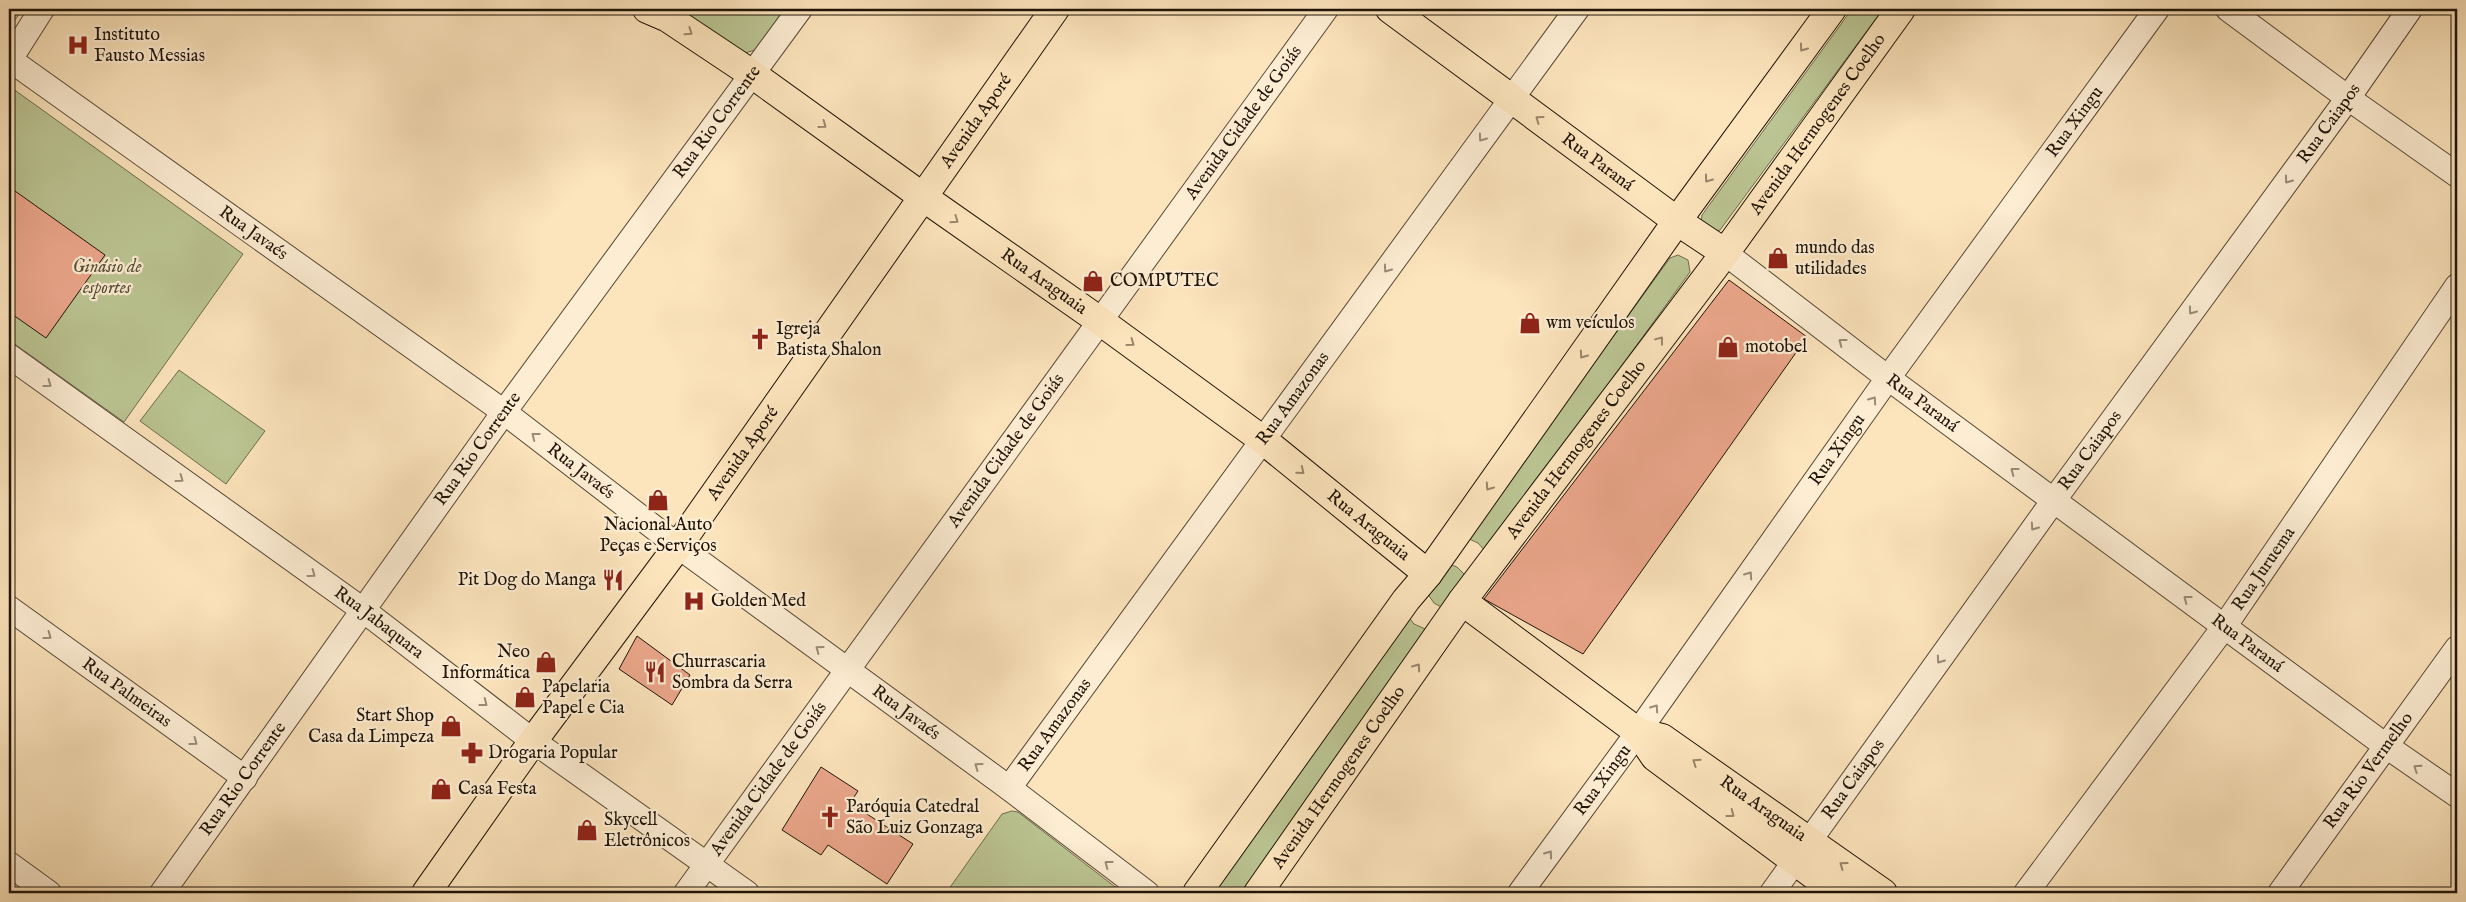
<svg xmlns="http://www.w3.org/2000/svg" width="2466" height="902" viewBox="0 0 2466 902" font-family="'IM FELL English',serif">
	<rect width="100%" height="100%" fill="#fce4bc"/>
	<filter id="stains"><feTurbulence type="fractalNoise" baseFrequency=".004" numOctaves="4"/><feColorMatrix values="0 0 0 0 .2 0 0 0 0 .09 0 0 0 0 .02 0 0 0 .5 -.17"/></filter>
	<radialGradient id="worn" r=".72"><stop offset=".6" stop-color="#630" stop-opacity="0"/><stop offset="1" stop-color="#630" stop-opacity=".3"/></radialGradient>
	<g fill="#bbc593" stroke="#6d6c4e">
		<polygon points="9,9 23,9 9,28"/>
		<polygon points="689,9 778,9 781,18 755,50 742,54 686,14"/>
		<polygon points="1852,9 1883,9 1720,230 1717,231 1701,223 1702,215"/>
		<polygon points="9,86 243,254 124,422 9,340"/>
		<polygon points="1678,255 1688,260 1690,272 1486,552 1478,543 1467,538 1670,258"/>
		<polygon points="179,370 265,431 226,484 140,421"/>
		<polygon points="1449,564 1457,567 1466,576 1441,607 1434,603 1425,590"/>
		<polygon points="1408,616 1414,624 1434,633 1240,893 1208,893"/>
		<polygon points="1012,811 1018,812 1123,893 946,893 1002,814"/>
	</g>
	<g fill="#eca78c" stroke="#1f1408">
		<polygon points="15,191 105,255 46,338 9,312 9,200"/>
		<polygon points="1729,280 1807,337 1583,654 1484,599"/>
		<polygon points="637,636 690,675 672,705 619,669"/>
		<polygon points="821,767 858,791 850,803 913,844 887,884 828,845 821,855 782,830"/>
	</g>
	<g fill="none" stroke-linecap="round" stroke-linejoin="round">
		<g stroke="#564835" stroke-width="26">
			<g id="minor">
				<polyline points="2228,9 2348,98 2457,175"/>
				<path id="s1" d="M9,59L504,412L678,546L1009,788L1147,893"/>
				<polyline points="9,61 42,9"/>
				<path id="s2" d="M1725,253L1888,378L2386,746L2457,795"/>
				<path id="s3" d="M9,356L363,610L533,741L747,893"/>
				<path id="s4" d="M9,608L245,778"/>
				<path id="s5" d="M1009,788L1577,9"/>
				<polyline points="9,864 49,893"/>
				<path id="s6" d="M162,893L504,412L800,9"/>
				<path id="s7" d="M686,893L1326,9"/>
				<path id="s8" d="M1520,893L1633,739L1888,378L2157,9"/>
				<path id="s9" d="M1772,893L2054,500L2348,98L2410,9"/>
				<path id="s10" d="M2026,893L2224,627L2457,286"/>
				<path id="s11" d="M2280,893L2457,648"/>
			</g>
		</g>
		<g stroke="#1f1408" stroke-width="30">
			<g id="major">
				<path id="s12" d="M647,9L668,18L752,74L923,197L1100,321L1263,440L1428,574"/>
				<path id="s13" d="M1390,9L1677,221L1725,253"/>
				<polyline points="1462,601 1638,732 1655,757 1838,893"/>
				<path id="s14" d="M1638,732L1662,738L1883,893"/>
				<path id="s15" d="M426,893L533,741L678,546L1055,9"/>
				<polyline points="1197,893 1406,600 1428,574 1677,221 1832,9"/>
				<path id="s16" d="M1258,893L1462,601L1725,253L1901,9"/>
			</g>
		</g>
		<use href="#minor" stroke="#fdedd3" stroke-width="24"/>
		<use href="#major" stroke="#fce4bc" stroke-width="28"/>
	</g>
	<defs><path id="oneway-chevron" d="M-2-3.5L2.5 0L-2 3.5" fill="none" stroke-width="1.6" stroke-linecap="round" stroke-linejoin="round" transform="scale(1.25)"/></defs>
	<g stroke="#99866b">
		<use href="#oneway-chevron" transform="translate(689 32) rotate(34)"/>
		<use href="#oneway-chevron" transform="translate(1803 48) rotate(126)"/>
		<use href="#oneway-chevron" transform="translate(1539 119) rotate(-144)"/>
		<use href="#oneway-chevron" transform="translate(823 125) rotate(36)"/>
		<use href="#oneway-chevron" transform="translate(1708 179) rotate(126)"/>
		<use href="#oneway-chevron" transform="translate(955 220) rotate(35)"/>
		<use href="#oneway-chevron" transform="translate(1660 340) rotate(-53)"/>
		<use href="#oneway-chevron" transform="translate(1131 343) rotate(36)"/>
		<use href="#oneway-chevron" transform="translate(1583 355) rotate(125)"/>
		<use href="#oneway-chevron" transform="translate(1301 471) rotate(39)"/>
		<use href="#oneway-chevron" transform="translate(1489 487) rotate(125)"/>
		<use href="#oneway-chevron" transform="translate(1417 667) rotate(-55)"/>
		<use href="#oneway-chevron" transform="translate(1696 762) rotate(-145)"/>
		<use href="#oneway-chevron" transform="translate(1731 814) rotate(37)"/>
		<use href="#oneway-chevron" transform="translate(1843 865) rotate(-144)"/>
	</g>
	<g stroke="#998b78">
		<use href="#oneway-chevron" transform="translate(1482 138) rotate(126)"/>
		<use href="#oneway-chevron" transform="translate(2288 180) rotate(126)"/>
		<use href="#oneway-chevron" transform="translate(1387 269) rotate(126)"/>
		<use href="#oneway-chevron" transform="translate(2192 311) rotate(126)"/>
		<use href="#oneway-chevron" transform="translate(1842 342) rotate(-143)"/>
		<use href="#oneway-chevron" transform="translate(48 384) rotate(36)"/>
		<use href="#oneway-chevron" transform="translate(1873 400) rotate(-55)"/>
		<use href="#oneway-chevron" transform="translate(535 436) rotate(-142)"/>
		<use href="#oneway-chevron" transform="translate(2014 471) rotate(-143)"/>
		<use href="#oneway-chevron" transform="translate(180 479) rotate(36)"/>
		<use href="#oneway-chevron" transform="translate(2034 527) rotate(125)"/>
		<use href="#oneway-chevron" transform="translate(312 574) rotate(36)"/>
		<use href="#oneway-chevron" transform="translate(1749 575) rotate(-55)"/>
		<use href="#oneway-chevron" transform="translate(2187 599) rotate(-143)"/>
		<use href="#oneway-chevron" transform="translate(48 636) rotate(36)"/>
		<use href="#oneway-chevron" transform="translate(819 649) rotate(-144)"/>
		<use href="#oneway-chevron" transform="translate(1940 660) rotate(125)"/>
		<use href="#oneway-chevron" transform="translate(484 703) rotate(38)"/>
		<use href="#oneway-chevron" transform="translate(1655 708) rotate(-55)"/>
		<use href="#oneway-chevron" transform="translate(194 742) rotate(36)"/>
		<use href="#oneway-chevron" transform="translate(978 766) rotate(-144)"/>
		<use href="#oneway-chevron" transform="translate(2417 768) rotate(-146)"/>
		<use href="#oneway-chevron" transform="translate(1549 854) rotate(-54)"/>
		<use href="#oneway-chevron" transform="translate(1108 864) rotate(-143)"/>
	</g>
	<defs>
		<g id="hospital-bare" transform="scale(1.725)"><path d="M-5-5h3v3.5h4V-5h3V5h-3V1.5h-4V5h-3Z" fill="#8f2418" stroke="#fdedd3" stroke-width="2.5" paint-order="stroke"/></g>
		<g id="shop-bare" transform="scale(1.725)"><path d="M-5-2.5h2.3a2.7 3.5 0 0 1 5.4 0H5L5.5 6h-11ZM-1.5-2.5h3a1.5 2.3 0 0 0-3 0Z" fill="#8f2418" stroke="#fdedd3" stroke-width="2.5" paint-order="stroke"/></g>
		<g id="church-bare" transform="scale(1.725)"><path d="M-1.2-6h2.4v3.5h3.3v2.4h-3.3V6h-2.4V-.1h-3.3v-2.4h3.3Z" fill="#8f2418" stroke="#fdedd3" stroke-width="2.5" paint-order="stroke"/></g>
		<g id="restaurant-bare" transform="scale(1.725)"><path d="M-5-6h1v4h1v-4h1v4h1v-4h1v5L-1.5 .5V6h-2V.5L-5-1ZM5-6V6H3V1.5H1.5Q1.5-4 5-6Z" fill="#8f2418" stroke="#fdedd3" stroke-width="2.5" paint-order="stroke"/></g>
		<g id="pharmacy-bare" transform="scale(1.725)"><path d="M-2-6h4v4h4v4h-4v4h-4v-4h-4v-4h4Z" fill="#8f2418" stroke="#fdedd3" stroke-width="2.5" paint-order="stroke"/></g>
	</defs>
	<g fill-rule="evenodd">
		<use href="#hospital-bare" x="78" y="45"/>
		<use href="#shop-bare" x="1778" y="258"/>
		<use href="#shop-bare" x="1093" y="281"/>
		<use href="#shop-bare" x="1530" y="323"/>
		<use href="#church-bare" x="760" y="339"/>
		<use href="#shop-bare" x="1728" y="347"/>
		<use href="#shop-bare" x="658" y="500"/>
		<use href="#restaurant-bare" x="613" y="580"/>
		<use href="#hospital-bare" x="694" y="601"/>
		<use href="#shop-bare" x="546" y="662"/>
		<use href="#restaurant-bare" x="655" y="672"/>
		<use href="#shop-bare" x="525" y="697"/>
		<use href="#shop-bare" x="451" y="726"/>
		<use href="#pharmacy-bare" x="472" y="753"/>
		<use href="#shop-bare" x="441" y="789"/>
		<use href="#church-bare" x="830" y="817"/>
		<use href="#shop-bare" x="587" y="830"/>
	</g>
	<g text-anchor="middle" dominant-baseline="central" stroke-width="4.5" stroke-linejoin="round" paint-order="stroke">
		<g font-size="18" fill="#1f1408" stroke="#fdedd3" text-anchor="start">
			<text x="94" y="35">Instituto<tspan x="94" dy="21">Fausto Messias</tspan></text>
			<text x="1795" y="248">mundo das<tspan x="1795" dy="21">utilidades</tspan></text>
			<text x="1110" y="281">COMPUTEC</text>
			<text x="1546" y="323">wm veículos</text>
			<text x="776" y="329">Igreja<tspan x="776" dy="21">Batista Shalon</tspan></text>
			<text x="1745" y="347">motobel</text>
			<text x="658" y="525" text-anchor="middle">Nacional Auto<tspan x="658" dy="21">Peças e Serviços</tspan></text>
			<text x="596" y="580" text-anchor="end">Pit Dog do Manga</text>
			<text x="711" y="601">Golden Med</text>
			<text x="530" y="652" text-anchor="end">Neo<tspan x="530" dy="21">Informática</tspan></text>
			<text x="672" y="662">Churrascaria<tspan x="672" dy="21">Sombra da Serra</tspan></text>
			<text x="542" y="687">Papelaria<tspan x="542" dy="21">Papel e Cia</tspan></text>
			<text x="434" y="716" text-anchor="end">Start Shop<tspan x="434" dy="21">Casa da Limpeza</tspan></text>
			<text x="488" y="753">Drogaria Popular</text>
			<text x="458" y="789">Casa Festa</text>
			<text x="846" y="807">Paróquia Catedral<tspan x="846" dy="21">São Luiz Gonzaga</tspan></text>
			<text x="604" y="820">Skycell<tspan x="604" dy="21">Eletrônicos</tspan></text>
		</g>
		<g font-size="18" fill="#1f1408" stroke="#fdedd3">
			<text stroke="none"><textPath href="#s15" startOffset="948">Avenida Aporé</textPath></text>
			<text stroke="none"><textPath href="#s6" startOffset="950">Rua Rio Corrente</textPath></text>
			<text stroke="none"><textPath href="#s8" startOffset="950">Rua Xingu</textPath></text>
			<text stroke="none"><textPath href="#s7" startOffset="951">Avenida Cidade de Goiás</textPath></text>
			<text stroke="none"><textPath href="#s9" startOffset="950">Rua Caiapos</textPath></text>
			<text stroke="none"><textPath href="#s16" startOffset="951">Avenida Hermogenes Coelho</textPath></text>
			<text stroke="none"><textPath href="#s13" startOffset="258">Rua Paraná</textPath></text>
			<text stroke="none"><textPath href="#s1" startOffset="300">Rua Javaés</textPath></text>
			<text stroke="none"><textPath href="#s12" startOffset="482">Rua Araguaia</textPath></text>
			<text stroke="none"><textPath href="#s5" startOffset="482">Rua Amazonas</textPath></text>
			<text stroke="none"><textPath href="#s2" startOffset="248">Rua Paraná</textPath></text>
			<text stroke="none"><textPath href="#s6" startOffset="545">Rua Rio Corrente</textPath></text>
			<text stroke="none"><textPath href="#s16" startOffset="546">Avenida Hermogenes Coelho</textPath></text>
			<text stroke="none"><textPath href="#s8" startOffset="545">Rua Xingu</textPath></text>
			<text stroke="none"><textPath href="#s9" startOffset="545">Rua Caiapos</textPath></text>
			<text stroke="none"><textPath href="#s7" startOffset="546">Avenida Cidade de Goiás</textPath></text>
			<text stroke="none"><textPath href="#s15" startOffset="542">Avenida Aporé</textPath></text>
			<text stroke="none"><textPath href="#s1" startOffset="705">Rua Javaés</textPath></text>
			<text stroke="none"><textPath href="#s12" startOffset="888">Rua Araguaia</textPath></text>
			<text stroke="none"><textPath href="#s10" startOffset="402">Rua Juruema</textPath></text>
			<text stroke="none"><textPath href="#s3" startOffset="456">Rua Jabaquara</textPath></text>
			<text stroke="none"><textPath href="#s2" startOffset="652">Rua Paraná</textPath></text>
			<text stroke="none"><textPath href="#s4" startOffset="145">Rua Palmeiras</textPath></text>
			<text stroke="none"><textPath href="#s1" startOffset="1110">Rua Javaés</textPath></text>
			<text stroke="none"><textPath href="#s5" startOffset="78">Rua Amazonas</textPath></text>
			<text stroke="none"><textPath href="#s11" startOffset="151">Rua Rio Vermelho</textPath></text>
			<text stroke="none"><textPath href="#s16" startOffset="141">Avenida Hermogenes Coelho</textPath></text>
			<text stroke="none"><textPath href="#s6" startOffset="140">Rua Rio Corrente</textPath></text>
			<text stroke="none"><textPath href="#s7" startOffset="141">Avenida Cidade de Goiás</textPath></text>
			<text stroke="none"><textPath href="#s8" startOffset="140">Rua Xingu</textPath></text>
			<text stroke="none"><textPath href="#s9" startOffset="140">Rua Caiapos</textPath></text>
			<text stroke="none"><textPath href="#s14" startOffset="148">Rua Araguaia</textPath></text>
		</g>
		<g font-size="18" font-style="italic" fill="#565239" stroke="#fdedd3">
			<text x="107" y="267">Ginásio de<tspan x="107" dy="21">esportes</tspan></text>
		</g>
	</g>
	<rect width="2466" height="902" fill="none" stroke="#fce4bc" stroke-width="30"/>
	<rect x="10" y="10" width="2446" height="882" fill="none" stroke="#1f1408" stroke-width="2.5"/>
	<rect x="15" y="15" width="2436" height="872" fill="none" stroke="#1f1408"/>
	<rect width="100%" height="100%" filter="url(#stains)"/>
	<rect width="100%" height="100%" fill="url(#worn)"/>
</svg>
